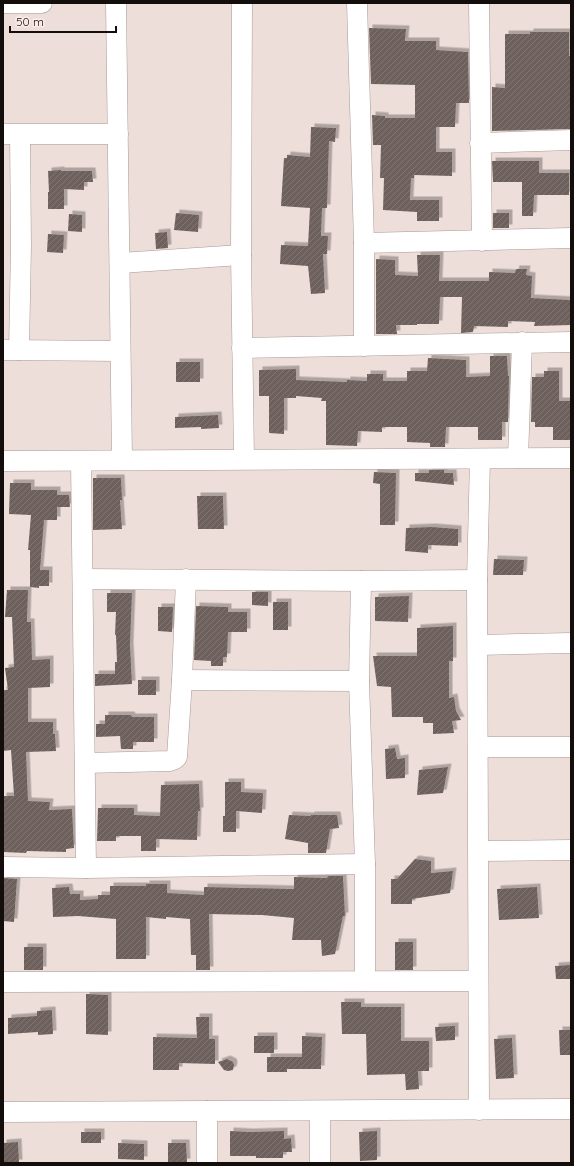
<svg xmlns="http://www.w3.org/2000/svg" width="574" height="1166" viewBox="0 0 574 1166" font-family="Quicksand,sans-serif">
	<defs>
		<pattern id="building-hatch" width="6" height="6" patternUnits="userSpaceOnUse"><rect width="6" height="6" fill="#6e605c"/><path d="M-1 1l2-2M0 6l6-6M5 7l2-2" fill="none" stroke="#807672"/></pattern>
		<filter id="shadow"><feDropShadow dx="3.5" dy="-3.5" stdDeviation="0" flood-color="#0004"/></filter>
	</defs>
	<rect width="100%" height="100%" fill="#eeded9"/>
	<g fill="url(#building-hatch)" filter="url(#shadow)">
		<polygon points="369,28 406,29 405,41 436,41 436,50 468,52 469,103 456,103 455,127 436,127 436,152 452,152 452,176 414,175 414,178 411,178 410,200 439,200 439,221 417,221 417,212 383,210 384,178 380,178 381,145 373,145 372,115 385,116 385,118 415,118 415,85 371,84"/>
		<polygon points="530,32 569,32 569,56 571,56 571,129 492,131 492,87 505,88 505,34 530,34"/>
		<polygon points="311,127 336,128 335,142 329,141 327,208 322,208 321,236 328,236 327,254 323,254 325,293 311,294 308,266 280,264 281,245 308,246 310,208 281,206 284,158 287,158 287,155 310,157"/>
		<polygon points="492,161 539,161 539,173 569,173 569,195 534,195 533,216 522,216 522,182 493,182"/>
		<polygon points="61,170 61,171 92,171 93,182 84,182 84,190 64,189 64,209 48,209 48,192 49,192 48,171"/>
		<polygon points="176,213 199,215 198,232 174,230"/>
		<rect x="493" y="213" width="16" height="15"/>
		<polygon points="69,214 82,215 82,232 68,231"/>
		<polygon points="167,232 168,248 156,249 155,233"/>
		<polygon points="48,234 64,235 63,253 47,252"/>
		<polygon points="417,255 440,255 439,281 489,281 489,272 515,273 516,269 527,269 526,275 532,276 531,298 571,300 571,325 534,326 535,322 508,321 508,327 474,326 473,332 461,333 462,297 440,297 439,324 417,324 417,325 396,325 397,334 376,334 376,259 395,260 395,275 418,276"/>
		<polygon points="490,356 507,356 508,376 509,376 508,422 502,422 502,440 478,440 478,427 446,427 445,447 430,447 430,443 407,442 407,427 382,427 382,432 358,431 357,446 326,445 326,401 321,401 322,398 296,396 296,398 284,398 284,434 269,433 269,396 259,396 259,370 296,369 296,380 347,382 347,380 367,381 367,374 383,374 383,381 407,381 407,371 427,371 428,358 466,360 466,377 490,376"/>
		<rect x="176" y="362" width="24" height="20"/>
		<polygon points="544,371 559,371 559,401 571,401 571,440 553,440 553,427 535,427 535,422 531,422 532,377 544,377"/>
		<polygon points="218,415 219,428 201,429 201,427 175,428 175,417"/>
		<polygon points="429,470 444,470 444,473 453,473 454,485 415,481 415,473 429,473"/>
		<polygon points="374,472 396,473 395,525 380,525 380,484 373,483"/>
		<polygon points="93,478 121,478 122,500 120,500 122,529 93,530"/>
		<polygon points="10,483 31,483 31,490 57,490 57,495 69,495 70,507 57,507 57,520 44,520 40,570 49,570 49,586 39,586 39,588 30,587 30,550 28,550 31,515 9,514"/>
		<polygon points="197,496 223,496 224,529 198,529"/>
		<polygon points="432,527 458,529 458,546 428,545 428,553 405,551 406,528"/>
		<polygon points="494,559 524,560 523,575 493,575"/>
		<polygon points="7,590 28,590 27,622 31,622 32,660 50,659 50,687 28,688 28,722 53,722 53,734 55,734 56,751 26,752 28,801 50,802 49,810 72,809 74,848 66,849 66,852 27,851 26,853 3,852 3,796 14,796 11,750 3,751 3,690 8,690 5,668 14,667 12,617 5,617"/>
		<polygon points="252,592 268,592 268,606 252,605"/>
		<polygon points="107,593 132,593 130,645 132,684 95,686 95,674 115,674 115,662 117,662 116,635 115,635 116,612 107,612"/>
		<polygon points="409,596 408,622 375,621 375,597"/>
		<rect x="273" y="602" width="15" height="28"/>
		<polygon points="196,606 228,607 228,612 247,612 247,632 228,632 227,657 223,657 223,666 211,666 211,661 194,660"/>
		<polygon points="158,607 173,607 172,632 158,631"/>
		<polygon points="453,626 453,661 449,661 449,698 454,697 456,711 461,720 452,721 454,733 433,734 433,723 423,723 423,717 392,717 391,687 377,686 373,656 417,656 417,628"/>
		<rect x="138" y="680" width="18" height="15"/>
		<polygon points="105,715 131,715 132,717 154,717 154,742 133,742 133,749 121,749 120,736 96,737 96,724 105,724"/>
		<polygon points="395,748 397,759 405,758 405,778 386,779 385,749"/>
		<polygon points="448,767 443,793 417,795 419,770"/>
		<polygon points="225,782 241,782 241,792 263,793 262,813 236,811 236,832 223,832 223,816 225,816"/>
		<polygon points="199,784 200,811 198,811 197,840 156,839 156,851 141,851 141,836 116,836 116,841 97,841 98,808 134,808 134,815 160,816 161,785"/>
		<polygon points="289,815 311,816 311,815 337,815 339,828 330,829 326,853 308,853 308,843 285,839"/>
		<polygon points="415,859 431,861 431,873 453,871 450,893 412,899 412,904 391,904 391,879 397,879"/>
		<polygon points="328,876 343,876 345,916 343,916 335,954 322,956 321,940 292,940 294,918 262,915 209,914 210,970 196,970 196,955 191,955 190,919 166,917 166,919 146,917 146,959 116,959 116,919 78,916 53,917 52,888 69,887 70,894 80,894 80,900 98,899 98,895 110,895 110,886 146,886 146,884 167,884 167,893 204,895 204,887 294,889 294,877 327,878"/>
		<polygon points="3,878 17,879 14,922 3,921"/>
		<polygon points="537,887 539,918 499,920 497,889"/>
		<rect x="395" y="942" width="18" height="28"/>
		<rect x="24" y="947" width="19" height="23"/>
		<polygon points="571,965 571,979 556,979 555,966"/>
		<polygon points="86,994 108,995 108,1035 86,1034"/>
		<polygon points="341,1002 361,1002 361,1007 401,1007 401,1041 429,1041 429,1071 418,1071 419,1089 406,1090 405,1074 367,1075 366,1034 342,1034"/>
		<polygon points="52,1010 53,1034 38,1035 38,1032 8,1034 8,1018 37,1016 37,1011"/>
		<polygon points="196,1017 209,1017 209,1039 215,1039 215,1064 179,1063 179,1070 153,1070 153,1037 197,1038"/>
		<polygon points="455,1026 455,1040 436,1041 435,1027"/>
		<polygon points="559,1030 571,1030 571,1055 560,1055"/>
		<rect x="254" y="1036" width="20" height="17"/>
		<polygon points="302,1036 322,1037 321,1069 287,1069 287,1072 267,1072 267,1057 302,1057"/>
		<polygon points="512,1038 514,1078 496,1079 494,1039"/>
		<polygon points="227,1059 233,1062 234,1065 233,1070 228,1071 224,1070 218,1062"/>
		<polygon points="230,1131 250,1132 284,1131 284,1139 291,1138 292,1152 283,1152 283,1158 256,1158 256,1156 230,1156"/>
		<polygon points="377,1131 377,1160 360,1161 359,1132"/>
		<rect x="81" y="1132" width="20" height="11"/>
		<polygon points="18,1142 19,1163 3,1163 3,1143"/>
		<polygon points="118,1143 144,1144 144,1160 118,1159"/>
		<polygon points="168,1143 186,1143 187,1162 168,1163"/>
	</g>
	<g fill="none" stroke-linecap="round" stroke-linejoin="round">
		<g stroke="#a99995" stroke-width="21">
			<g id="minor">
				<polyline points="3,3 42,3"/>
				<polyline points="116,3 122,460"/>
				<polyline points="242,3 241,255 244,459"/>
				<polyline points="357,3 364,243 364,346"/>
				<polyline points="479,3 482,241"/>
				<polyline points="3,134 118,134"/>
				<polyline points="480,143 571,140"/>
				<polyline points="364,243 571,238"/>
				<polyline points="120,263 241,255"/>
				<polyline points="242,348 571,342"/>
				<polyline points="3,350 120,351"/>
				<polyline points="19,350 21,246 20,135"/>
				<polyline points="518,458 522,342"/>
				<polyline points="3,461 571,458"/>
				<polyline points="81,461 86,868"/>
				<polyline points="83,579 361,581 477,580"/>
				<polyline points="361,581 359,681 365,864 365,981"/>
				<polyline points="478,645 571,643"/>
				<polyline points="182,680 359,681"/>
				<polyline points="478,747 571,747"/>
				<polyline points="85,763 170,761 175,759 177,757 182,680 186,579"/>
				<polyline points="479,851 571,850"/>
				<polyline points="3,867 86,868 365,864"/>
				<polyline points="3,982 478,981"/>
				<polyline points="479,1110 477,580 480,459"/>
				<polyline points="3,1112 571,1109"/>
				<polyline points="207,1163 207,1111"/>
				<polyline points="320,1163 320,1111"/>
			</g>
		</g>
		<use href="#minor" stroke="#fff" stroke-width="20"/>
	</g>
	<rect width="574" height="1166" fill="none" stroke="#130d0c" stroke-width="8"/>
	<path d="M10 26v6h106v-6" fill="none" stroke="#130d0c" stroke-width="2"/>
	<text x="16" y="26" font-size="12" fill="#130d0c" stroke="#fcebe6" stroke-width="3" paint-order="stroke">50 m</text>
</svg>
